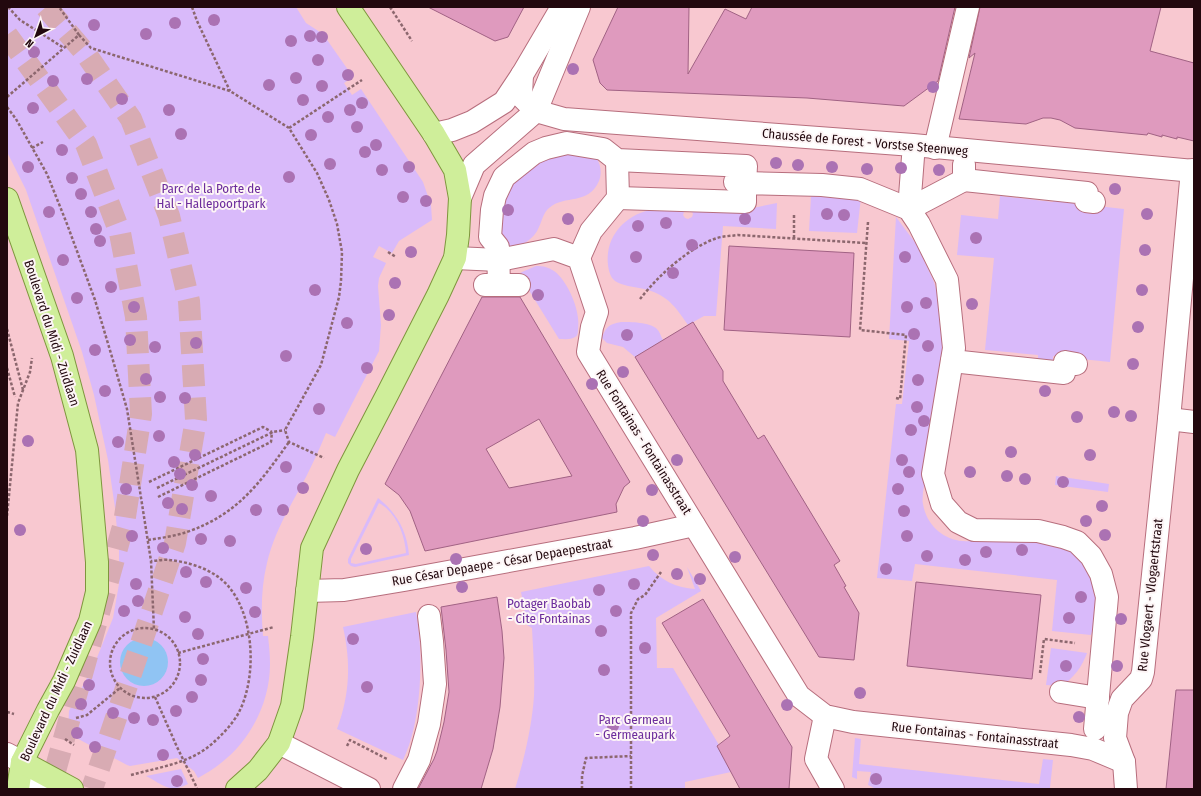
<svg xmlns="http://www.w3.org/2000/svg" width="1201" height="796" viewBox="0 0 1201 796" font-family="'Fira Sans Condensed',sans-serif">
	<rect width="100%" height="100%" fill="#f8c8d0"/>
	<g fill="#d9bafa" fill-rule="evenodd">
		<path d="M7,7H296L306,23L323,34L353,77L344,83L352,95L361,89L423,182L431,205L432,220L399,241L392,253L379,246L373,257L386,263L379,278L378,286L381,325L379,351L335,437L326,433C320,448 313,463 306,477C291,505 274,532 267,563C261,587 261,612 263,636H268C269,645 270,655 270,664C270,702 251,740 221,763C214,769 205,774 198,778L194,771L177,758L130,766L127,765L69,734L68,732L69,711L94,665L113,618L119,584V551L115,508L108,460L94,395L82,352L26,190L7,152Z"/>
		<path d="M558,152L596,157C601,165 602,173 599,181C588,206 565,194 549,208C543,213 542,221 539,227C534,240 522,245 510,249L499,231L503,198L519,172Z"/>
		<polygon points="820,195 861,197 857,233 809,231 811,196"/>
		<polygon points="1000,196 1053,202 1054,196 1070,198 1070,203 1124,209 1110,362 1053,356 1053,362 1038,361 1038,355 985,350 994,258 957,255 961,215 998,219"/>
		<path d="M777,203L776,229L723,226L716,316H704L688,325C677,309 670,298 651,291C641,287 620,287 613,279C608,273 607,261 608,253C611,228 634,210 659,209C668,208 677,209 686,210L684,212L683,215L685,218L688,219L692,217L693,214L691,210H743Z"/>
		<path d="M896,217L917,245L934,282L940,303L944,356L923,492C923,496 922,500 923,504C926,524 943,540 963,541C974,542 985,539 997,540C1020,541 1044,542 1068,543L1096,581L1097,615L1091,635L1052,631L1057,580L915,564L912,581L877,578L896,404H902L909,341L889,339Z"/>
		<path d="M536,266C543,266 548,267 554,271C568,281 581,312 578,329C578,332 578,336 575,337C571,340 564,339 559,339L519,274L522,272Z"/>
		<path d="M621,322C630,322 650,322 657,329C660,332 661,337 663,340L635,357L623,347L607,343L602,338C606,326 610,324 621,322Z"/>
		<polygon points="1056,476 1109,484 1108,492 1055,485"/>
		<path d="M378,498C397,513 407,531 409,555L355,567L351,566L348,563V559ZM379,503C396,512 405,535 406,553L356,564L351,563V559Z"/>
		<path d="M649,566C661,581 677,588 695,589L687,567L701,591L656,618L657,668H673L719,745L731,772L685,782V789H515C524,760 532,726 534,696C535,673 533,650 532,628L527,625L521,592Z"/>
		<path d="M416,612C424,654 422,722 403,760L337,729C350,694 351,663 343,627Z"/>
		<path d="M1051,648L1087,653C1082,667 1074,677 1062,686L1046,685Z"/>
		<polygon points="855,738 861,739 859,764 1039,784 1043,759 1053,760 1050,788 1056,789 876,789 868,785 871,772 857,771 857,779 852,777"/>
		<path d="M181,769L188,784C169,794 164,785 146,776Z"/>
	</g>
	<circle fill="#90c4f3" cx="144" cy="662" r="24"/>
	<g fill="#df9abe" stroke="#a16284" fill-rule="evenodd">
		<polygon points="428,7 524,7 508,37 495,41"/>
		<polygon points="618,7 689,7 688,74 725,9 746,19 752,7 955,7 938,81 904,106 807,98 607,90 600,83 593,60"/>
		<polygon points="980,7 1161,7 1150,51 1194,63 1194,141 1177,137 1177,139 1162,135 1162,137 1148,133 1147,135 1075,128 1060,120 1051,118 1043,118 1026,124 959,119 975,53 969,58"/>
		<polygon points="729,246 854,253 850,337 724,330"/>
		<path d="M482,297H520L630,482L624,487L616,504L617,512L425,551L410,511L399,495L385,484ZM539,419L572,476L509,488L486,449Z"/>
		<polygon points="693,322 723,371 723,381 758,439 764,435 840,561 834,565 846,586 844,587 859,613 854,660 819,657 635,357"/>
		<polygon points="916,582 1041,595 1032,679 907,666"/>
		<polygon points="497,597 502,631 504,658 500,707 493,749 481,789 418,789 434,759 437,751 444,722 449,692 446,650 441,607"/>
		<polygon points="703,599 792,747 789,789 740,789 717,746 730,736 662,623"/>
		<polygon points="1176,690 1194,690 1194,789 1166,789"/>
	</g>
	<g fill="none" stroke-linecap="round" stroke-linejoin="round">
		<g stroke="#d8abb3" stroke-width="22" stroke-dasharray="22 11" stroke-linecap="butt">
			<polyline points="46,7 86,54 131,119 169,216 189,301 196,419 175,543 92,789"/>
			<polyline points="7,35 86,144 120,233 136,317 141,414 124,523 50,789"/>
		</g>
		<g stroke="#b76e7d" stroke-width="24">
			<g id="minor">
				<polyline points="522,75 521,96 536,111 564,119 913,145 1194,171"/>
				<polyline points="434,134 452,130 472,122 504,102 522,75 562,7"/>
				<polyline points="935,148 968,7"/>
				<polyline points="964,180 1087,193 1086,201 1094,202"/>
				<polyline points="460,198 474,165 536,111 579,7"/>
				<polyline points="618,198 745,202 745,183 822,185 860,189 909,209 919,224 947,280 954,348 933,474 942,504 958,522 974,530 1038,531 1063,537 1077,542 1091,556 1101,574 1107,597 1095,729"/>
				<polyline points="909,209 964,180 964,165"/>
				<polyline points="909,209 913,157"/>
				<polyline points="455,258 499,260 554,249 579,258 597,312 592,327 588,352 799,696 825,716 853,722 1071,745 1093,749 1124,762"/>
				<polyline points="579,258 591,231 618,198 617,160"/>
				<polyline points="485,285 519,285"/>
				<polyline points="499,285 498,247 490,237 492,210 495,196 504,177 534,153 546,148 567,143 603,149 617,160 746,166 745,183 735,182"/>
				<polyline points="952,361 1064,373 1065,362 1076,364"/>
				<polyline points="1169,419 1194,422"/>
				<polyline points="307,591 344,590 404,580 635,538 694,525"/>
				<polyline points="1061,692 1098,698"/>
				<polyline points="825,716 816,759 833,789"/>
				<polyline points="279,743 369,789"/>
				<polyline points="7,754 22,762 37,789"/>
				<polyline points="404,789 419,760 429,724 435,684 432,641 429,616"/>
				<polyline points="1126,789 1124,762 1115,738 1117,713 1122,699 1141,679 1143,672 1169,419 1192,170"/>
			</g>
		</g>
		<g stroke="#7e963d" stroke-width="24">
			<g id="major">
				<polyline points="7,199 62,356 87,450 97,562 97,592 90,621 64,681 48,710 22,762 18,789"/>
				<polyline points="22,762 72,789"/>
				<polyline points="237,789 258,770 279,743 292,706 302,637 312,548 348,470 387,395 438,295 455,258 458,235 460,198 455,170 434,134 348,7"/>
			</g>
		</g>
		<g stroke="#8c676e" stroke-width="2.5" stroke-dasharray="3 2" stroke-linecap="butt">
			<polyline points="8,7 20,20 64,48"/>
			<polyline points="192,7 197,21 230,91"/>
			<polyline points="390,7 412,41"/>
			<polyline points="79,35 91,48 230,91 289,128 317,173 329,200 337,224 342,252 341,281 339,297 321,365 285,430 289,442 324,458"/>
			<polyline points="7,97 79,35 59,7"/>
			<polyline points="7,107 16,119 47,174 67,224 95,300 112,357 127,409 151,561 154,630"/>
			<polyline points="289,128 362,80"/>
			<polyline points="32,148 43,142"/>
			<polyline points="868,222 860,330 906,335 900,399 896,398"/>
			<polyline points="794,238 794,213"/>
			<polyline points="388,252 396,257"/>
			<path d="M640,299C659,275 688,248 717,238C724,236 731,236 738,235L866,243"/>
			<polyline points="7,329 23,390"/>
			<polyline points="7,368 15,397"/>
			<polyline points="149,482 263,427 272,432"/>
			<polyline points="157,488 273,432 285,430"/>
			<polyline points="158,497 271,442 272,432"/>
			<polyline points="7,516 18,403 30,372 32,358"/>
			<path d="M148,540C161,538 175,536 187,532C238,514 259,484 289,442"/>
			<circle cx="145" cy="663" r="35"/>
			<polyline points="178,653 274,627"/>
			<polyline points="1040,673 1044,639 1075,643"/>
			<polyline points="155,697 177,747 197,788"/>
			<polyline points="7,712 14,714"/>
			<polyline points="76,718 87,715 120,688"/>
			<polyline points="65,739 74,745"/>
			<polyline points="347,746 350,740 387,759"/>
			<path d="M131,775C160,767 192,763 214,742C223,734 232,724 238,714C257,679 255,618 229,587C215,570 190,562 169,560C163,559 157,561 151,561"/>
			<polyline points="582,789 582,776 586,758 631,756"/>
			<polyline points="631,789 631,613 638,599 645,595 661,572"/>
		</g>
		<use href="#minor" stroke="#fff" stroke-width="22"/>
		<use href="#major" stroke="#cfee9a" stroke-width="22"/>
	</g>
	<g fill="#ab72b3">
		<circle cx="214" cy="20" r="6"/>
		<circle cx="175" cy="23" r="6"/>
		<circle cx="94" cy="25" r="6"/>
		<circle cx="146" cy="34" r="6"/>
		<circle cx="310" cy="36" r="6"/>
		<circle cx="322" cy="37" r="6"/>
		<circle cx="291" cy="41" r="6"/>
		<circle cx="34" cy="52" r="6"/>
		<circle cx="318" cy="60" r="6"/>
		<circle cx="573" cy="69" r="6"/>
		<circle cx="348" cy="75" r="6"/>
		<circle cx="296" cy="78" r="6"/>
		<circle cx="87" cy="79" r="6"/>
		<circle cx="53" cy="81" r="6"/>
		<circle cx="269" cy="85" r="6"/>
		<circle cx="322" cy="86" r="6"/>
		<circle cx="933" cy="87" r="6"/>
		<circle cx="122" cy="99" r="6"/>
		<circle cx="303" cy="100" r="6"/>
		<circle cx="362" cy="103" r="6"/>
		<circle cx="33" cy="108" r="6"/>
		<circle cx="169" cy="110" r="6"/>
		<circle cx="350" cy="110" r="6"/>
		<circle cx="328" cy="117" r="6"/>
		<circle cx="357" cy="127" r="6"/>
		<circle cx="181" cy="134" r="6"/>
		<circle cx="311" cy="135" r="6"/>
		<circle cx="376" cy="145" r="6"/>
		<circle cx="62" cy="150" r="6"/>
		<circle cx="365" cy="152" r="6"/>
		<circle cx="776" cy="163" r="6"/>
		<circle cx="330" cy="164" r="6"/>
		<circle cx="798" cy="165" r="6"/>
		<circle cx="28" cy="167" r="6"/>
		<circle cx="409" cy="167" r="6"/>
		<circle cx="832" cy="167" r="6"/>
		<circle cx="901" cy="168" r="6"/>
		<circle cx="867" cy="169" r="6"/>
		<circle cx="382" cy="170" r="6"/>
		<circle cx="939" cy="170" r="6"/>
		<circle cx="289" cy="177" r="6"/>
		<circle cx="72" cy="178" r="6"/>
		<circle cx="1115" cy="189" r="6"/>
		<circle cx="81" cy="194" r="6"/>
		<circle cx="403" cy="197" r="6"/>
		<circle cx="426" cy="201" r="6"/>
		<circle cx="508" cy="210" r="6"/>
		<circle cx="49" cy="212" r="6"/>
		<circle cx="91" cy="212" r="6"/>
		<circle cx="827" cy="214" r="6"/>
		<circle cx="1147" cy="214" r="6"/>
		<circle cx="844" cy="215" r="6"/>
		<circle cx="568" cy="219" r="6"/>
		<circle cx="745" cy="219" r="6"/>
		<circle cx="666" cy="223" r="6"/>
		<circle cx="638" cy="226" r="6"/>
		<circle cx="96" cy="229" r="6"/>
		<circle cx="976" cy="238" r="6"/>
		<circle cx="100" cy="241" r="6"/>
		<circle cx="692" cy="245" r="6"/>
		<circle cx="1145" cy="250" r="6"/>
		<circle cx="411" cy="252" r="6"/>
		<circle cx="636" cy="257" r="6"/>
		<circle cx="905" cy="257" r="6"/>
		<circle cx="63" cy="260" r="6"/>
		<circle cx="673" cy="273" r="6"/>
		<circle cx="395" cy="283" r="6"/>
		<circle cx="111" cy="287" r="6"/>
		<circle cx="315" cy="290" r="6"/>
		<circle cx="1142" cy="290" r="6"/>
		<circle cx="538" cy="295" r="6"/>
		<circle cx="77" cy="298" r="6"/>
		<circle cx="926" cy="303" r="6"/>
		<circle cx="972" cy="304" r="6"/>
		<circle cx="134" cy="307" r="6"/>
		<circle cx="907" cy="307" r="6"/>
		<circle cx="389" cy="315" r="6"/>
		<circle cx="347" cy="323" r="6"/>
		<circle cx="1138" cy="327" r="6"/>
		<circle cx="914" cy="334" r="6"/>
		<circle cx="627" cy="335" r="6"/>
		<circle cx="130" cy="340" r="6"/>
		<circle cx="196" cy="343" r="6"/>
		<circle cx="928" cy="346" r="6"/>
		<circle cx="155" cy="347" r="6"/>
		<circle cx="95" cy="350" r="6"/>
		<circle cx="286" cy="356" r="6"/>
		<circle cx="1133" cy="364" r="6"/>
		<circle cx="367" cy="368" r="6"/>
		<circle cx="623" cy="372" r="6"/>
		<circle cx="146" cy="379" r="6"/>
		<circle cx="918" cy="380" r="6"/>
		<circle cx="592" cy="384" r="6"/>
		<circle cx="105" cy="391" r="6"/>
		<circle cx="1045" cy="391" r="6"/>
		<circle cx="160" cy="397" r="6"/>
		<circle cx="185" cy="398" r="6"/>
		<circle cx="917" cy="407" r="6"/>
		<circle cx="319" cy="409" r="6"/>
		<circle cx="1114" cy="412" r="6"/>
		<circle cx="1131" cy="416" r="6"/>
		<circle cx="1077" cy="417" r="6"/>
		<circle cx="924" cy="421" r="6"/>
		<circle cx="911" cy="430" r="6"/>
		<circle cx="159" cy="436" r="6"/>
		<circle cx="28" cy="441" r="6"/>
		<circle cx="118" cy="442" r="6"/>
		<circle cx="1011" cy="452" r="6"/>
		<circle cx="195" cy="455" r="6"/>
		<circle cx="1090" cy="455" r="6"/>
		<circle cx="677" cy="460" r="6"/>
		<circle cx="902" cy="460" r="6"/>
		<circle cx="174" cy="462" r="6"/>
		<circle cx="286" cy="467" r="6"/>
		<circle cx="909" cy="472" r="6"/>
		<circle cx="970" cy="472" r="6"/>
		<circle cx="180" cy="474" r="6"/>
		<circle cx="1007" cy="476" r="6"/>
		<circle cx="1025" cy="479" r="6"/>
		<circle cx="1063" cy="482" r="6"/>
		<circle cx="192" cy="485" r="6"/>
		<circle cx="303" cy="488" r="6"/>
		<circle cx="126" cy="489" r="6"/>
		<circle cx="898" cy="489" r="6"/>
		<circle cx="652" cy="490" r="6"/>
		<circle cx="211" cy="496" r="6"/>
		<circle cx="168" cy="503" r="6"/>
		<circle cx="1102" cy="506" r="6"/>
		<circle cx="182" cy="509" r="6"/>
		<circle cx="256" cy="510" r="6"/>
		<circle cx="283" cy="510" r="6"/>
		<circle cx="904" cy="511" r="6"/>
		<circle cx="643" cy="521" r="6"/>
		<circle cx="1086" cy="521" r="6"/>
		<circle cx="20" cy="530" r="6"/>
		<circle cx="1105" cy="535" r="6"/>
		<circle cx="132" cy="536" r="6"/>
		<circle cx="907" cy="536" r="6"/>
		<circle cx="201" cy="539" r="6"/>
		<circle cx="230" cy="541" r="6"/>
		<circle cx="163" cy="548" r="6"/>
		<circle cx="366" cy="549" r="6"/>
		<circle cx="1022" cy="550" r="6"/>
		<circle cx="986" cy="552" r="6"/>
		<circle cx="653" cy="555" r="6"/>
		<circle cx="927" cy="556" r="6"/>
		<circle cx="735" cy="557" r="6"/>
		<circle cx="456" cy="559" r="6"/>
		<circle cx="965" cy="560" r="6"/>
		<circle cx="886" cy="569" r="6"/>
		<circle cx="186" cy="572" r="6"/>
		<circle cx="677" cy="574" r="6"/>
		<circle cx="700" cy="579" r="6"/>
		<circle cx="206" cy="582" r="6"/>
		<circle cx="136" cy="584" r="6"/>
		<circle cx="634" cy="584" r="6"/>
		<circle cx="462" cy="587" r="6"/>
		<circle cx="246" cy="588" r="6"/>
		<circle cx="599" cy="590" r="6"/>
		<circle cx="1081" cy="597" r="6"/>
		<circle cx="138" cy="601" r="6"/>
		<circle cx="124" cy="611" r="6"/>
		<circle cx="616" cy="611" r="6"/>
		<circle cx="255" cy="612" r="6"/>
		<circle cx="185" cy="617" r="6"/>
		<circle cx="1069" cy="618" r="6"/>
		<circle cx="1121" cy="619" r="6"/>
		<circle cx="601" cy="631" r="6"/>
		<circle cx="198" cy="634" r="6"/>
		<circle cx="353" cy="639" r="6"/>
		<circle cx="645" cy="648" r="6"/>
		<circle cx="203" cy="659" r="6"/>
		<circle cx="1066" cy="666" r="6"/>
		<circle cx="1117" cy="666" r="6"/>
		<circle cx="604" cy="670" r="6"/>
		<circle cx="201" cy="680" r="6"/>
		<circle cx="89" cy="685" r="6"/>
		<circle cx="367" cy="687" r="6"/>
		<circle cx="860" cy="693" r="6"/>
		<circle cx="192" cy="697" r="6"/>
		<circle cx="81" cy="704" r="6"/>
		<circle cx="787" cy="705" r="6"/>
		<circle cx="176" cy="711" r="6"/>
		<circle cx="113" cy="713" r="6"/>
		<circle cx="1079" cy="717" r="6"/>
		<circle cx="134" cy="718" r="6"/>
		<circle cx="153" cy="720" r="6"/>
		<circle cx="613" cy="726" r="6"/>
		<circle cx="77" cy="733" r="6"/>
		<circle cx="95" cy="747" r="6"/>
		<circle cx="163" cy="755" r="6"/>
		<circle cx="876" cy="779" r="6"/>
		<circle cx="177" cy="781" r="6"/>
	</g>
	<g text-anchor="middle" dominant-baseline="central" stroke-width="4" stroke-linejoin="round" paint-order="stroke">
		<g font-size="13" fill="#22080e" stroke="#fdf5f6">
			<text transform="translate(865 142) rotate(5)">Chaussée de Forest - Vorstse Steenweg</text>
			<text transform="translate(52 333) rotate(72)">Boulevard du Midi - Zuidlaan</text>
			<text transform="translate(644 442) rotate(58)">Rue Fontainas - Fontainasstraat</text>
			<text transform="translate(502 562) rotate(-10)">Rue César Depaepe - César Depaepestraat</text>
			<text transform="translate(1150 595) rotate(-84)">Rue Vlogaert - Vlogaertstraat</text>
			<text transform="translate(56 691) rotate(-65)">Boulevard du Midi - Zuidlaan</text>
			<text transform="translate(975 735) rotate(6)">Rue Fontainas - Fontainasstraat</text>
		</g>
		<g font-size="13" fill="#6c2c9c" stroke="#fdf5f6">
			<text x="211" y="188">Parc de la Porte de<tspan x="211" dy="15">Hal - Hallepoortpark</tspan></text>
			<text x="549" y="603">Potager Baobab<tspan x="549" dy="15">- Cite Fontainas</tspan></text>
			<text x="635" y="719">Parc Germeau<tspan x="635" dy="15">- Germeaupark</tspan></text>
		</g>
	</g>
	<rect width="1201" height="796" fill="none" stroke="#22080e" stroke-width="16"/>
	<g transform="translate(36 36) rotate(221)" stroke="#fdf5f6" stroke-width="3" paint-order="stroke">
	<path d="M0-3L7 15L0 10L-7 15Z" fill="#22080e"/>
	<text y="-6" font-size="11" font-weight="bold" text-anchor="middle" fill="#22080e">N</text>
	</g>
</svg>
